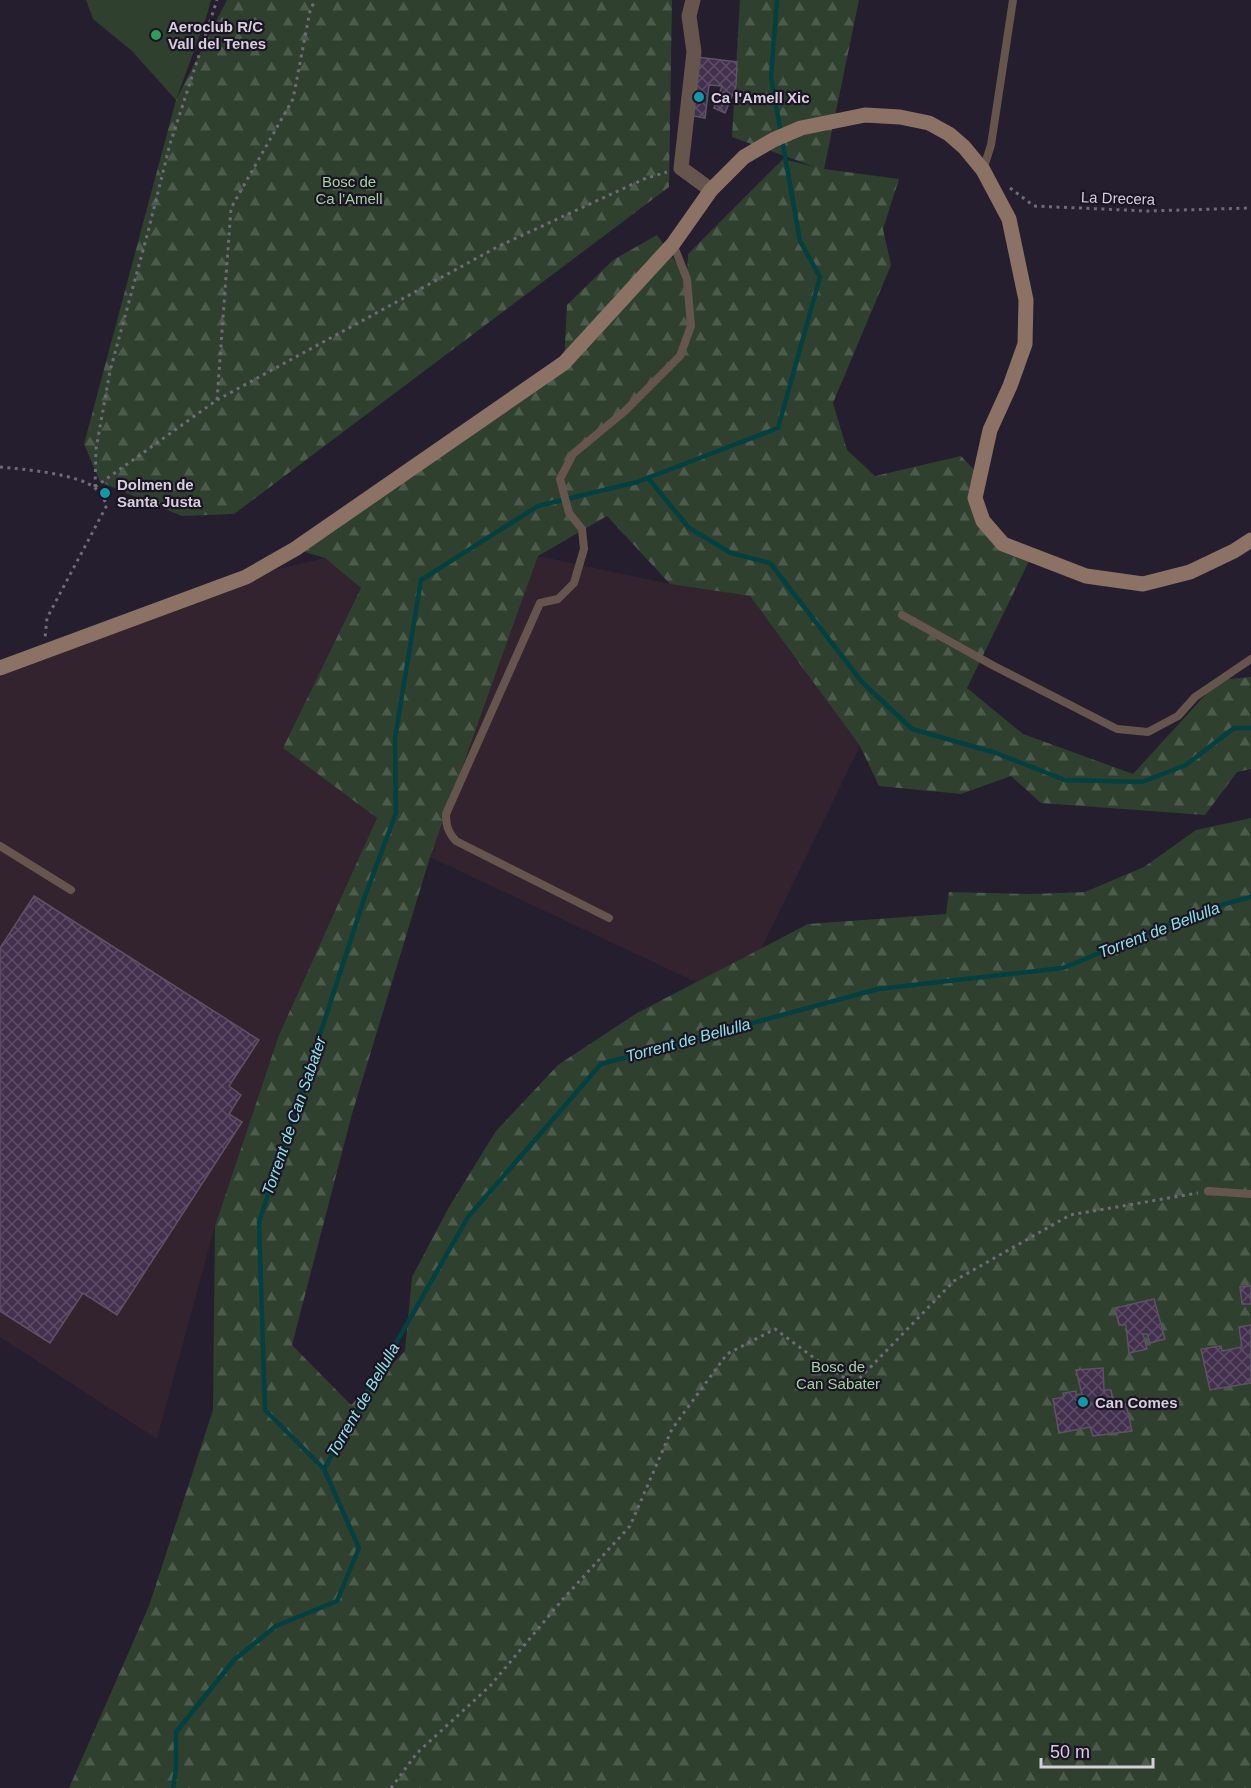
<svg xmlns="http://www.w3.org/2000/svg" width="1251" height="1788" viewBox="0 0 1251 1788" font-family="Helvetica,sans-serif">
	<defs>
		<pattern id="forest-firs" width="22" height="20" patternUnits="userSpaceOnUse" patternTransform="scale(1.5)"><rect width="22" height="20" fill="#2f412e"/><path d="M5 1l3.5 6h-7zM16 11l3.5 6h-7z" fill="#4c5b4c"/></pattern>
		<pattern id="building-cross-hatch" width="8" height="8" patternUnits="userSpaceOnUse" patternTransform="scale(1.5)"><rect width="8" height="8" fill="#43304e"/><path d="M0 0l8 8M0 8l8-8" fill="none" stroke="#5d4d67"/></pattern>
	</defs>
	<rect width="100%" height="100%" fill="#251e2f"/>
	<g fill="#32232f">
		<polygon points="538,556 670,584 750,596 860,746 736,1001 430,857"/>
		<polygon points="325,558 361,588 284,748 377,818 279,1035 215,1226 157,1439 0,1337 0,669 246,577"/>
	</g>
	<polygon fill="#2f412e" points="86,0 211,0 206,18 176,100 132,51 93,19"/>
	<g fill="url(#forest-firs)">
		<polygon points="227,0 672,0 669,187 234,514 182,516 100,482 84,444 176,100"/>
		<polygon points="740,0 859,0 824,169 899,179 883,229 891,265 833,403 847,450 875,476 961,456 979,475 983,521 1032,555 967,688 1023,734 1133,774 1219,680 1251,677 1251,769 1237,772 1205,815 1041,803 1011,776 961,794 879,786 860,746 750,596 670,584 607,516 538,556 430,857 352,1114 292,1345 351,1405 405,1351 412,1277 449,1207 496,1131 558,1065 637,1013 808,924 946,914 949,892 1031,894 1085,892 1144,867 1196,830 1251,818 1251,1788 69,1788 149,1606 213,1410 215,1226 279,1035 377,818 283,748 361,588 325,558 295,549 564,363 567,305 613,260 657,235 687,278 688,254 783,159 815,167 732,137"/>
	</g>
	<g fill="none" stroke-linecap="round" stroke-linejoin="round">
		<g stroke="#024041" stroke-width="4.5">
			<polyline points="648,478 689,528 731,553 770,563 862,682 912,729 996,753 1065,780 1142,782 1186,765 1234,728 1251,728"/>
			<polyline points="324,1469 468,1217 601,1064 878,989 1063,968 1206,909 1251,897"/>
			<polyline points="173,1788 176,1769 176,1732 234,1660 276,1626 337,1601 359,1548 324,1469 265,1410 259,1222 365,896 396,813 395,738 421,580 538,506 637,482 778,428 820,277 800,241 771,77 777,0"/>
		</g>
	</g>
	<g fill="url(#building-cross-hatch)" stroke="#5e5264" stroke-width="1.5">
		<polygon points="697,57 737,62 736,86 725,113 714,108 722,86 709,85 705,118 688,115"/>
		<polygon points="34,896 259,1040 229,1086 241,1095 229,1114 242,1122 117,1315 83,1293 50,1343 0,1311 0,948"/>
		<polygon points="1251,1286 1251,1304 1242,1304 1240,1287"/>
		<polygon points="1154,1299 1165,1339 1150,1343 1147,1334 1143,1334 1147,1349 1129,1353 1126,1325 1119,1325 1115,1308"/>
		<polygon points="1251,1325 1251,1383 1210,1390 1201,1349 1221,1346 1222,1351 1242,1347 1239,1327"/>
		<polygon points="1103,1368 1104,1390 1111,1390 1114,1405 1126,1404 1132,1431 1093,1436 1090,1427 1059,1433 1053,1399 1064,1397 1063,1393 1076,1391 1076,1395 1082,1394 1076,1370"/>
	</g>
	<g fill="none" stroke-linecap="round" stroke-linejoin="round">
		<g stroke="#6f6978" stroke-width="3" stroke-dasharray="3 4.5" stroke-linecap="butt">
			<polyline points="1010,188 1034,206 1147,211 1251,208"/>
			<polyline points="217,400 499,246 644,179 667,172"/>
			<path d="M0,467C22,469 81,474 96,489C101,493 104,500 107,505L47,618L45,638"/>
			<polyline points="95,487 217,400 231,208 293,99 310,11 315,0"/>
			<polyline points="95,487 96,449 110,371 148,232 170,144 217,0"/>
			<polyline points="391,1788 417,1753 490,1686 563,1599 630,1526 672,1429 727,1354 775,1329 821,1363 854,1384 954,1281 1070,1215 1198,1193"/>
		</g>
		<g stroke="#66554d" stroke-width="8">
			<polyline points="983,170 991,145 1013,0"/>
			<polyline points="902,615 994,666 1117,729 1148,732 1178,716 1195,697 1251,659"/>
			<polyline points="0,846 71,890"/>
			<path d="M609,918L456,841C448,832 446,826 446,814L540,603L558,599L574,583L584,549L582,529L569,513L560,479L573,454L625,411L680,356L691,326L687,279L673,244"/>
			<polyline points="1208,1191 1251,1194"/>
		</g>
		<polyline stroke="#66554d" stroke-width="15" points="693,0 689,16 694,52 681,168 711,190"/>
		<polyline stroke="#8c7165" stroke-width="15" points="0,668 246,577 295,549 564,363 673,244 711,190 744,157 773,140 801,128 865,115 900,117 929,123 949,134 964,147 983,170 1009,219 1026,300 1025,344 1010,386 990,430 975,498 983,521 1003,544 1086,576 1143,584 1190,572 1234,551 1251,540"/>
	</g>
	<circle fill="#2e9e5b" stroke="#1c1425" stroke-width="2" cx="156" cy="35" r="6"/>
	<g fill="#0f9aa8" stroke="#1c1425" stroke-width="2">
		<circle cx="699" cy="97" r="6"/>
		<circle cx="105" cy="493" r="6"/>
		<circle cx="1083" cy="1402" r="6"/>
	</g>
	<g text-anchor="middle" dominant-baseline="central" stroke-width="4.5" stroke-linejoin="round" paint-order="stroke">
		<g font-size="15" font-weight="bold" fill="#d4cfdb" stroke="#1c1425" text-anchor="start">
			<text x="168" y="26">Aeroclub R/C<tspan x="168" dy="17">Vall del Tenes</tspan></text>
			<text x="711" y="97">Ca l'Amell Xic</text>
			<text x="117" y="484">Dolmen de<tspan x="117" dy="17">Santa Justa</tspan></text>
			<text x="1095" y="1402">Can Comes</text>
		</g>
		<g font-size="15" fill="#a2d2a0" stroke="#1c1425">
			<text x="349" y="181">Bosc de<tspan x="349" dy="17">Ca l'Amell</tspan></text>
			<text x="838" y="1366">Bosc de<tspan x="838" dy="17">Can Sabater</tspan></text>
		</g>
		<g font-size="15" fill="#d4cfdb" stroke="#1c1425">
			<text transform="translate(1118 198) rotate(2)">La Drecera</text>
		</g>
		<g font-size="16" font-style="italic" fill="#89e3e3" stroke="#1c1425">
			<text transform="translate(1159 930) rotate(-21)">Torrent de Bellulla</text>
			<text transform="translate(688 1040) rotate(-15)">Torrent de Bellulla</text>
			<text transform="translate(294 1116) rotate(-71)">Torrent de Can Sabater</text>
			<text transform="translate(363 1400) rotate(-60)">Torrent de Bellulla</text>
		</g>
	</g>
	<path d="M1041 1758v9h112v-9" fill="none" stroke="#d4cfdb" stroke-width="3"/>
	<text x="1050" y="1758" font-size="18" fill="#d4cfdb" stroke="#1c1425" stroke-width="4.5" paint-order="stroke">50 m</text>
</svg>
